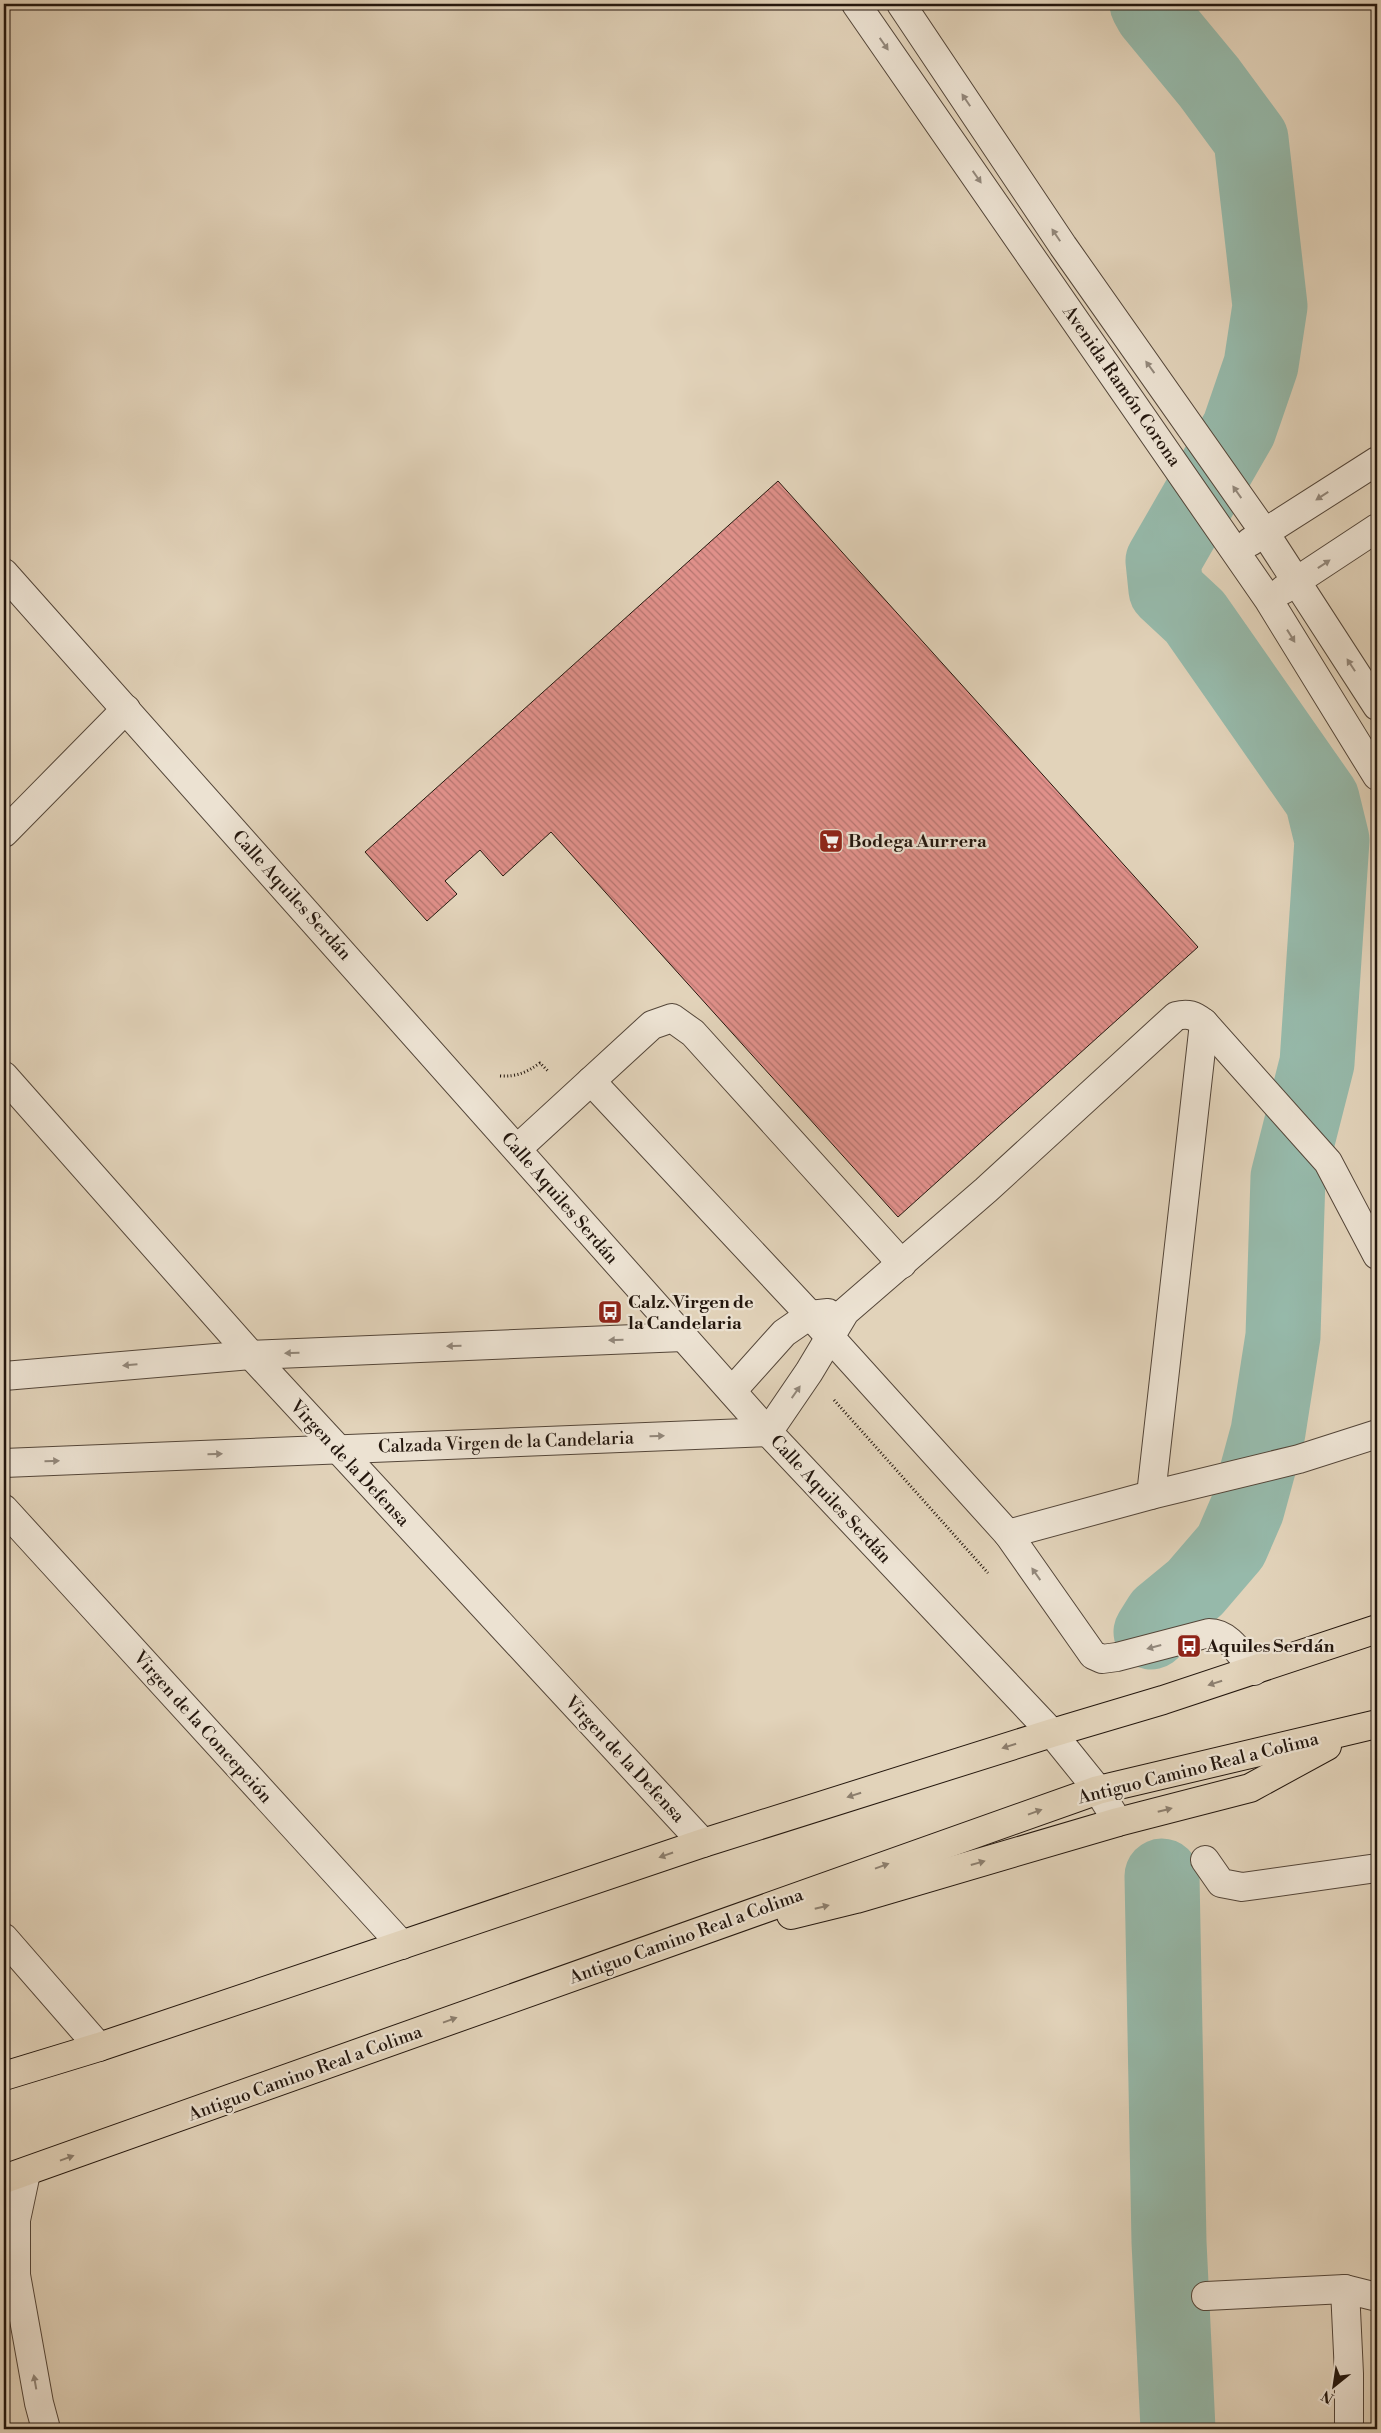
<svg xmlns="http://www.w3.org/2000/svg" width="1381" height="2433" font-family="'Libre Bodoni',serif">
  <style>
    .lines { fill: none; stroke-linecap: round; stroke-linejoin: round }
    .river { stroke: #96b9aa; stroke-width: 75 }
    .building { fill: url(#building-back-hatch); stroke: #24170e }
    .minor-casing { stroke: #544639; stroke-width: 30 }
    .major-casing { stroke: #24170e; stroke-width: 30 }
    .path { stroke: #24170e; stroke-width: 3; stroke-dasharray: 1 2.5; stroke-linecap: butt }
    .minor { stroke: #ece2d2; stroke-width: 28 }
    .major { stroke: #e2d3ba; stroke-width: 28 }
    .oneway { fill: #92877a }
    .oneway2 { fill: #8c7e6d }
    .labels { text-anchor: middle; stroke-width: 4.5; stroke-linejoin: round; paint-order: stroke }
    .street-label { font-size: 18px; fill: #24170e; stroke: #ece2d2 }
    .poi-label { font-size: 18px; font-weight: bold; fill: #24170e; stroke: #ece2d2; text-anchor: start }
  </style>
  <defs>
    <pattern id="building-back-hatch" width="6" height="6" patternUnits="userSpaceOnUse" patternTransform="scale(1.25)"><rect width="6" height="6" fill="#e0908a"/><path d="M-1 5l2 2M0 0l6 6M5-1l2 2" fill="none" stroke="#b5756f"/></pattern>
  </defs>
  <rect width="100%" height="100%" fill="#e2d3ba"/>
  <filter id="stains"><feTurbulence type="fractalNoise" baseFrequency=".004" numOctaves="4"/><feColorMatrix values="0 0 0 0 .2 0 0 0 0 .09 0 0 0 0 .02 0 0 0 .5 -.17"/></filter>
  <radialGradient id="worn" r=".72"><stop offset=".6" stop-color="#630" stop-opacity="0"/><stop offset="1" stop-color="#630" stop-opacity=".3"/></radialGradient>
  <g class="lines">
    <g class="river">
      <polyline points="1147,4 1152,13 1209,82 1251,139 1270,306 1261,365 1239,429 1163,561 1166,590 1195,617 1322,799 1332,840 1317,1063 1288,1177 1283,1336 1268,1432 1247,1509 1231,1546 1195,1588 1161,1616 1151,1632"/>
      <polyline points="1162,1876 1169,2242 1178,2429"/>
    </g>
  </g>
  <polygon class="building" points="778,481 1198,947 898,1217 551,832 503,876 480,850 445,881 457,894 427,921 365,852"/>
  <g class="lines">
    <defs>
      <g id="minor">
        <polyline points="856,4 1268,599 1377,776"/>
        <polyline points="901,4 1063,246 1265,533 1377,706"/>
        <polyline points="1250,542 1377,461"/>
        <polyline points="4,573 768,1432 1052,1733 1098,1790 1118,1822"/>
        <polyline points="1283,590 1377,528"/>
        <polyline points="4,833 126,709"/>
        <polyline points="4,1076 251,1355 703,1843"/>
        <path d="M591,1081L810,1315L1008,1534L1093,1655L1102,1659L1117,1657L1209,1633C1230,1633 1241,1656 1254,1671"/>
        <polyline points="517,1149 652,1025 672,1018 693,1033 902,1264"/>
        <polyline points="4,1376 251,1355 683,1337"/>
        <polyline points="732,1391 784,1333 810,1315 828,1313"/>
        <path d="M4,1463L768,1432L809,1372L845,1312L986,1190L1176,1016C1188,1013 1194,1015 1204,1023L1328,1162L1377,1255"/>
        <polyline points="1151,1495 1204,1023"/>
        <polyline points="4,1509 402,1945"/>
        <polyline points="1008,1534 1151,1495 1299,1459 1377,1434"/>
        <polyline points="1205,1860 1221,1883 1242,1887 1377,1868"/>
        <polyline points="4,1938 99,2047"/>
        <polyline points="26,2173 16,2220 16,2275 39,2403 46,2429"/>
        <polyline points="1206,2296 1345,2289"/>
        <polyline points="1349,2429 1349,2374 1345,2289 1377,2297"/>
      </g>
      <g id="major">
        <polyline points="791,1915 856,1899 1118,1822 1250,1788 1327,1746"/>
        <polyline points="4,2076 99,2047 703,1843 1052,1733 1163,1700 1377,1629"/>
        <polyline points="4,2179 1098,1790 1377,1724"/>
      </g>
    </defs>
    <use href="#minor" class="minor-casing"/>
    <use href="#major" class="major-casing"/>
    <g class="path">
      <path d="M500,1076C517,1077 527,1072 540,1063L548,1071"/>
      <polyline points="834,1400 988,1573"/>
    </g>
    <use href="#minor" class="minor"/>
    <use href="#major" class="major"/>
  </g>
  <defs><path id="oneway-solid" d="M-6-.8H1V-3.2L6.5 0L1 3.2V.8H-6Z" transform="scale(1.25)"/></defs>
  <g class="oneway">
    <use href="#oneway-solid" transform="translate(884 44) rotate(55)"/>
    <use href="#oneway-solid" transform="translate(966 100) rotate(-124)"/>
    <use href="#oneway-solid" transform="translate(977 177) rotate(55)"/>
    <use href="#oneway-solid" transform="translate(1056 235) rotate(-124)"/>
    <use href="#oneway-solid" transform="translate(1150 367) rotate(-126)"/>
    <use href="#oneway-solid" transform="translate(1237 492) rotate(-125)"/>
    <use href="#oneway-solid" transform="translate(1322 496) rotate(147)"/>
    <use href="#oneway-solid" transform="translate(1324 564) rotate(-34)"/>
    <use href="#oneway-solid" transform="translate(1291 636) rotate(58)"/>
    <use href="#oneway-solid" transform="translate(1351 665) rotate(-123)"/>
    <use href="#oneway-solid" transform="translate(616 1340) rotate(178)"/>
    <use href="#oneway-solid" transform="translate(454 1346) rotate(178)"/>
    <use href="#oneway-solid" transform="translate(292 1353) rotate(178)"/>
    <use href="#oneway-solid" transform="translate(130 1365) rotate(175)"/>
    <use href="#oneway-solid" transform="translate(796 1392) rotate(-55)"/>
    <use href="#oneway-solid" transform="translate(657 1436) rotate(-2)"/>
    <use href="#oneway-solid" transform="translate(215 1454) rotate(-2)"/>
    <use href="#oneway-solid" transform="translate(52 1461) rotate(-2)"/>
    <use href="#oneway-solid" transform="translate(1036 1574) rotate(-125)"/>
    <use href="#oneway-solid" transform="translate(1154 1647) rotate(165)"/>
    <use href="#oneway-solid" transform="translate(35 2382) rotate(-100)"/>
  </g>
  <g class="oneway2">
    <use href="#oneway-solid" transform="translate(1215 1683) rotate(162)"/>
    <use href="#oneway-solid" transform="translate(1009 1746) rotate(162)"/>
    <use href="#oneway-solid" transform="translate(854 1795) rotate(162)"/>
    <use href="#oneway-solid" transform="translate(1165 1810) rotate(-14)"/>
    <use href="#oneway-solid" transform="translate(1035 1812) rotate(-20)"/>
    <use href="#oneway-solid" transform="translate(666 1855) rotate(161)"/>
    <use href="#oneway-solid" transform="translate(978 1863) rotate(-16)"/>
    <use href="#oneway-solid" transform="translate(882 1866) rotate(-20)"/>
    <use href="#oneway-solid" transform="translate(822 1907) rotate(-14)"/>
    <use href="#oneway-solid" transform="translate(450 2020) rotate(-20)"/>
    <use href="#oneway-solid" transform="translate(67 2158) rotate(-20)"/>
  </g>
  <defs>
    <symbol id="supermarket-square" viewBox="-11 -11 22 22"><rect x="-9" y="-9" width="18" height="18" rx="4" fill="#8f2418" stroke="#ece2d2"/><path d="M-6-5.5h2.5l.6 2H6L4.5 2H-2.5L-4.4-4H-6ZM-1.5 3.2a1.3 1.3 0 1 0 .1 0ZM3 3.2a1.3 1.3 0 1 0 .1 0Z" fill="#fff"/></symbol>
    <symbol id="bus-square" viewBox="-11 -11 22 22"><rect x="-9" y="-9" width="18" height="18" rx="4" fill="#8f2418" stroke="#ece2d2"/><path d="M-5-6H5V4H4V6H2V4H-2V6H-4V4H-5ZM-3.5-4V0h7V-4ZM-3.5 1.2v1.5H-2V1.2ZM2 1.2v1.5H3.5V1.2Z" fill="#fff"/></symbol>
  </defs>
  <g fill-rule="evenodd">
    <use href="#supermarket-square" x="817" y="827" width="28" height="28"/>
    <use href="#bus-square" x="596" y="1298" width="28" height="28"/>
    <use href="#bus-square" x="1175" y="1632" width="28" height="28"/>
  </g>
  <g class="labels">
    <g class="street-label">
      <text transform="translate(1122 386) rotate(55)" y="6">Avenida Ramón Corona</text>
      <text transform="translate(292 895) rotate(48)" y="6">Calle Aquiles Serdán</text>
      <text transform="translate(560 1198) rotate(49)" y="6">Calle Aquiles Serdán</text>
      <text transform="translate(506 1442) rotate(-2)" y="6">Calzada Virgen de la Candelaria</text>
      <text transform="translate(350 1463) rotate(47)" y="6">Virgen de la Defensa</text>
      <text transform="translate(831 1499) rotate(47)" y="6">Calle Aquiles Serdán</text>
      <text transform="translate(203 1727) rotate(48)" y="6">Virgen de la Concepción</text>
      <text transform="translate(625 1759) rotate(47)" y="6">Virgen de la Defensa</text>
      <text transform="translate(1198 1768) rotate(-14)" y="6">Antiguo Camino Real a Colima</text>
      <text transform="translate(686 1936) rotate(-20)" y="6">Antiguo Camino Real a Colima</text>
      <text transform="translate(305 2073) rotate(-20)" y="6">Antiguo Camino Real a Colima</text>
    </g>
    <g class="poi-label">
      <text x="848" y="847">Bodega Aurrera</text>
      <text x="628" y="1308">Calz. Virgen de<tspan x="628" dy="21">la Candelaria</tspan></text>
      <text x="1206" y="1652">Aquiles Serdán</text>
    </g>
  </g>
  <rect width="1381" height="2433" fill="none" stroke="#e2d3ba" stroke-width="20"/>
  <rect x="5" y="5" width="1371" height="2423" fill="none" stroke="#24170e" stroke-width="2.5"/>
  <rect x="10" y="10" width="1361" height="2413" fill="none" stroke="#24170e"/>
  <g transform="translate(1334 2386) rotate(210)" stroke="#ece2d2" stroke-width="4" paint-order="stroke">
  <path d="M0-4L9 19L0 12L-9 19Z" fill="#24170e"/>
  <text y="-8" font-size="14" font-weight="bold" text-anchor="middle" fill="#24170e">N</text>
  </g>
  <rect width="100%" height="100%" filter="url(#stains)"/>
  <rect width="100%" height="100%" fill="url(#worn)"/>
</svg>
